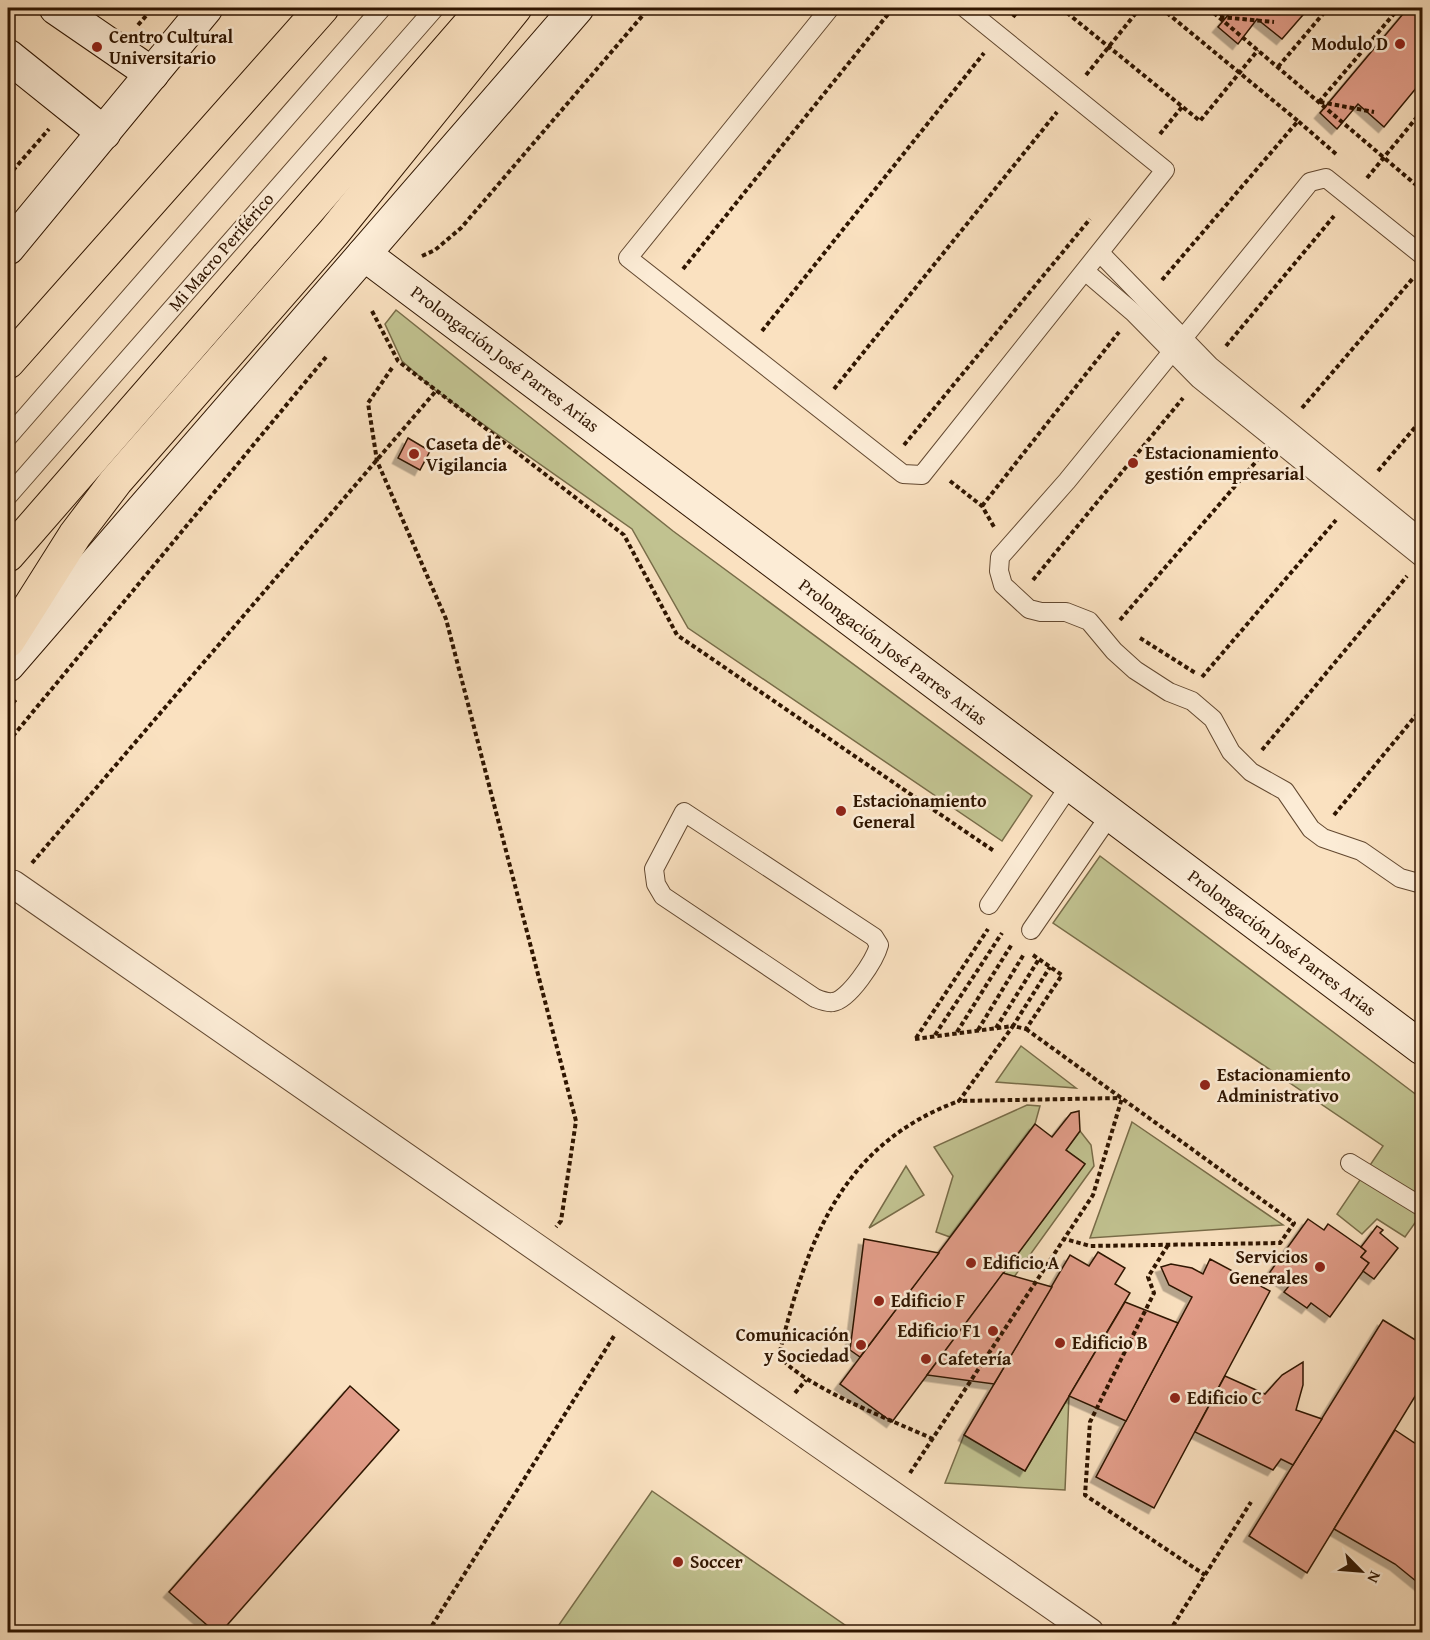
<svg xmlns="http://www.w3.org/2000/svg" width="1430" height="1640" font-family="'Gentium Book Plus',serif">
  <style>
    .green { fill: #c1c290; stroke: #786c48; stroke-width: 1.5 }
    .building { fill: #e29d89; stroke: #2f1500; stroke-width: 1.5; filter: url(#shadow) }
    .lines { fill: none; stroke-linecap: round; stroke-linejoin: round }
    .service-casing { stroke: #624830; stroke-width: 20 }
    .pedestrian-casing { stroke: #624830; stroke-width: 29 }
    .secondary-casing { stroke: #2f1500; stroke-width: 35 }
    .motorway-casing { stroke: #2f1500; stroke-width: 35 }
    .path { stroke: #2f1500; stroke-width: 4; stroke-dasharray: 4.5 3; stroke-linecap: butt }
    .service { stroke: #fcecd6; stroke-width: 18 }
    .pedestrian { stroke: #fcecd6; stroke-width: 27 }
    .secondary { stroke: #fcecd6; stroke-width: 33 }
    .motorway { stroke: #fae1c0; stroke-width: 33 }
    .poi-dot { fill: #8f2418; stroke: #fcecd6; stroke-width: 2 }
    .labels { text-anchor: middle; stroke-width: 5; stroke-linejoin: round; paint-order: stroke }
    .poi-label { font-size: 18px; font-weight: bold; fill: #2f1500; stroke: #fcecd6; text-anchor: start }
    .street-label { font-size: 18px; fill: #2f1500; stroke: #fcecd6 }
  </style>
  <defs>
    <filter id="shadow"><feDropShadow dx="-5.5" dy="5.5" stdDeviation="0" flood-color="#0004"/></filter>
  </defs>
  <rect width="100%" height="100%" fill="#fae1c0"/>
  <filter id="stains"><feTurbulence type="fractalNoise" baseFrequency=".00333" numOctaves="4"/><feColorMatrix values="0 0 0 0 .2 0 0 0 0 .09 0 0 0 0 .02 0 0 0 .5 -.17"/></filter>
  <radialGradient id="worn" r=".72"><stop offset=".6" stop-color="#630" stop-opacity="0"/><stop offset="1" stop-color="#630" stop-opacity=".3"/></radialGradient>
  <g class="green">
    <polygon points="396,310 673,531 1032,796 1002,841 688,628 632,529 436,391 402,361 385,324"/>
    <polygon points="1100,856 1422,1099 1422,1213 1405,1237 1377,1219 1362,1234 1337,1214 1383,1146 1053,923"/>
    <polygon points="1021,1046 1076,1088 996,1082"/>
    <polygon points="1027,1105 1040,1106 1035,1124 950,1237 936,1232 953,1176 934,1147"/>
    <polygon points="1132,1122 1283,1225 1090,1238"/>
    <polygon points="1080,1131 1091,1145 1094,1166 1014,1277 1003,1273 1085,1164 1066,1150"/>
    <polygon points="906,1166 924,1195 869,1228"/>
    <polygon points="1069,1396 1065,1490 945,1483 964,1435 1025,1471"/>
    <polygon points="652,1491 855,1632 554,1632"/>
  </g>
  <g class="building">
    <polygon points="1234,8 1309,8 1282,39 1257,19 1238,44 1218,27"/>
    <polygon points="1408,8 1422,8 1422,81 1384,127 1358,104 1337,129 1320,113"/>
    <polygon points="408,438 430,451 420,470 398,458"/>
    <polygon points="1079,1111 1080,1131 1066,1150 1085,1164 892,1422 840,1384 1035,1124 1052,1137 1071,1113"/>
    <polygon points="1308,1219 1324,1230 1328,1224 1361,1247 1366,1251 1361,1257 1369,1263 1330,1317 1311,1303 1307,1308 1284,1292 1289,1286 1270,1272"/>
    <polygon points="1377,1226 1383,1230 1380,1233 1398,1248 1374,1279 1363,1271 1369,1263 1361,1257 1366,1251 1361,1247"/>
    <polygon points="864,1239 939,1253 860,1357 850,1350"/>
    <polygon points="1098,1252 1125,1268 1115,1284 1130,1293 1025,1471 964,1435 1070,1255 1089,1266"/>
    <polygon points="1210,1259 1270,1291 1154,1508 1096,1477 1192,1297 1169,1285 1161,1267 1171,1264 1192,1268 1203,1274"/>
    <polygon points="1003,1273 1052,1287 994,1384 927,1375"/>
    <polygon points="1125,1302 1178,1323 1126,1421 1069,1396"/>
    <polygon points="1383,1320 1422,1344 1422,1385 1307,1573 1249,1536"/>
    <polygon points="1303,1362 1303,1385 1296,1410 1322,1419 1293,1465 1281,1459 1273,1470 1195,1432 1225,1376 1265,1394 1282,1375"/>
    <polygon points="350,1386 399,1430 221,1632 215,1632 169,1592"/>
    <polygon points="1395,1430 1422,1448 1422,1586 1395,1564 1334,1529"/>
  </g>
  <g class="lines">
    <defs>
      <g id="service">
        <polyline points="830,8 628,258 903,474 922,475 1165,170 965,8"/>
        <polyline points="1101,254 1210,366 1422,539"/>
        <polyline points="1422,255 1326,178 1310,182 1067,481 1000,557 999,571 1003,585 1029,609 1041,612 1066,612 1089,621 1114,651 1135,670 1169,692 1192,701 1213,719 1231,752 1251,772 1285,791 1311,829 1323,838 1361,851 1400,878 1422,884"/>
        <polyline points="1086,272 1134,313 1199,379 1422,558"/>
        <polyline points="8,437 382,8"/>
        <polyline points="8,496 435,8"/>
        <path d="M684,812L874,937L879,945C875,960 849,1000 833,1002C827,1003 820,1000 815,998L663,896L656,884L654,869Z"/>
        <polyline points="989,905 1070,785"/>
        <polyline points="1031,930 1110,815"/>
        <polyline points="1350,1163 1422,1207"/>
      </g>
      <polyline id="pedestrian" points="13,884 1090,1632"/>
      <g id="secondary">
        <polyline points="56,8 152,74"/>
        <polyline points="8,56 104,133"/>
        <polyline points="8,248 206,8"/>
        <polyline points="364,254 1422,1048"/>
        <polyline points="8,665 577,8"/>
      </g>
      <g id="motorway">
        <polyline points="8,362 322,8"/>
        <polyline points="8,555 484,8"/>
        <polyline points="8,641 75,535 116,481 334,232 515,8"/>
      </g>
    </defs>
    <use href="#service" class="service-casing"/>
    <use href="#pedestrian" class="pedestrian-casing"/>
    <use href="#secondary" class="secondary-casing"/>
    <use href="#motorway" class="motorway-casing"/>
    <g class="path">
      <polyline points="1061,8 1200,121 1258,50"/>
      <polyline points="1161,8 1298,121"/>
      <polyline points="1208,8 1422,190"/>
      <polyline points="1220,16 1227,8"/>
      <polyline points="1013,17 1020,8"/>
      <polyline points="1220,17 1274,22"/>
      <polyline points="138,25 153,8"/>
      <polyline points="1278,67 1328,8"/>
      <polyline points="1086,75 1140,8"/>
      <polyline points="1319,102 1399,8"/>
      <polyline points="1320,102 1374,112"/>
      <polyline points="1160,134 1182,107"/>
      <polyline points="8,176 49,129"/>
      <polyline points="1367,178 1422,111"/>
      <polyline points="422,256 435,250 461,228 649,8"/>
      <polyline points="683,269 893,8"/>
      <polyline points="1162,280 1298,121 1336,154"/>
      <polyline points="372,311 398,361 624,535 677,635 994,851"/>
      <polyline points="762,331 984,53"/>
      <polyline points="1226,346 1334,216"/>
      <polyline points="392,368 368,403 377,461 446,619 576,1121 561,1221 556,1227"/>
      <polyline points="834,389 1057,112"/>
      <polyline points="1302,408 1414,277"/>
      <polyline points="904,445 1090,219"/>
      <polyline points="1378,471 1422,419"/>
      <polyline points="950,481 982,506 994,527"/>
      <polyline points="982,506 1119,332"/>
      <polyline points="1033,580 1183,398"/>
      <polyline points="1120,620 1260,457"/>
      <polyline points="1140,638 1197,674"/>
      <polyline points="1202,677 1336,520"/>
      <polyline points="8,709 17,698"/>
      <polyline points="8,742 326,357"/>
      <polyline points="1262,750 1407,576"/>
      <polyline points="1334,815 1422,708"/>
      <polyline points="32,863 435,392"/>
      <polyline points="1033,955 1062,975 1026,1029 1013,1026 1050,967"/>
      <polyline points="996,1028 1039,959"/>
      <polyline points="1026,1029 1294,1223 1280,1243 1090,1246 1065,1239"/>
      <polyline points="978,1030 1024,954"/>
      <polyline points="957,1032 1012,944"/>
      <polyline points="935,1035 1002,933"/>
      <polyline points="916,1038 988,929"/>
      <polyline points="915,1039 1013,1026 959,1101 1121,1098"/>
      <polyline points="1168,1245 1148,1277 1154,1293 1090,1422 1085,1495 1205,1575"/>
      <polyline points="795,1393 806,1380"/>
      <path d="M933,1439C896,1422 799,1385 779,1355C807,1241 841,1144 959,1101"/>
      <polyline points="910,1473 1093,1195 1122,1098"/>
      <polyline points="428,1632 614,1336"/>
      <polyline points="1169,1632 1251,1502"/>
    </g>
    <use href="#service" class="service"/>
    <use href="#pedestrian" class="pedestrian"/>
    <use href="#secondary" class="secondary"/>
    <use href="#motorway" class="motorway"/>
  </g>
  <g class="poi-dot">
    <circle cx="1400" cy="44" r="6"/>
    <circle cx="97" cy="47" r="6"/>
    <circle cx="414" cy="454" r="6"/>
    <circle cx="1133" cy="463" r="6"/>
    <circle cx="841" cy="811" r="6"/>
    <circle cx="1205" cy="1085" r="6"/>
    <circle cx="971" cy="1263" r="6"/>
    <circle cx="1320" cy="1267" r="6"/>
    <circle cx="879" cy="1301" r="6"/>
    <circle cx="993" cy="1331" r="6"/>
    <circle cx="1060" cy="1343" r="6"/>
    <circle cx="861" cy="1345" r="6"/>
    <circle cx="926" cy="1359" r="6"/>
    <circle cx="1175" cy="1398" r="6"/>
    <circle cx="678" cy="1562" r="6"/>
  </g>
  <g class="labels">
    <g class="poi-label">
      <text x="109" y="43">Centro Cultural<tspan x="109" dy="21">Universitario</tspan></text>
      <text x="1388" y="50" text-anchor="end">Modulo D</text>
      <text x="426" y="450">Caseta de<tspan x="426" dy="21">Vigilancia</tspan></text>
      <text x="1145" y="459">Estacionamiento<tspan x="1145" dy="21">gestión empresarial</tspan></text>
      <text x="853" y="807">Estacionamiento<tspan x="853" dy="21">General</tspan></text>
      <text x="1217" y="1081">Estacionamiento<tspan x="1217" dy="21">Administrativo</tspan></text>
      <text x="1308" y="1263" text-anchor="end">Servicios<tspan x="1308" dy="21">Generales</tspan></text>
      <text x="983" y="1269">Edificio A</text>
      <text x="891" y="1307">Edificio F</text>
      <text x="981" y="1337" text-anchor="end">Edificio F1</text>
      <text x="849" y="1341" text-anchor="end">Comunicación<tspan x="849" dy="21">y Sociedad</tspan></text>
      <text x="1072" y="1349">Edificio B</text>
      <text x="938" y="1365">Cafetería</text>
      <text x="1187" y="1404">Edificio C</text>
      <text x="690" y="1568">Soccer</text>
    </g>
    <g class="street-label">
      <text transform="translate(221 252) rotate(-49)" y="6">Mi Macro Periférico</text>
      <text transform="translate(505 359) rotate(37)" y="6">Prolongación José Parres Arias</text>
      <text transform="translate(893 652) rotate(37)" y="6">Prolongación José Parres Arias</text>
      <text transform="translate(1282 943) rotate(37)" y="6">Prolongación José Parres Arias</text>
    </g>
  </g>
  <rect width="1430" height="1640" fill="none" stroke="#fae1c0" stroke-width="30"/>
  <rect x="9" y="9" width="1412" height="1622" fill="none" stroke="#2f1500" stroke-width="3"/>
  <rect x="15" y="15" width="1400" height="1610" fill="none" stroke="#2f1500" stroke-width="1.5"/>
  <g transform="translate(1361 1571) rotate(115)" stroke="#fcecd6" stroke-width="4.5" paint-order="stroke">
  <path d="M0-4.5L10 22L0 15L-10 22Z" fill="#2f1500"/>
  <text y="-9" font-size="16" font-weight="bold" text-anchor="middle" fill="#2f1500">N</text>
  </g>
  <rect width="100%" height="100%" filter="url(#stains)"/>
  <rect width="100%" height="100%" fill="url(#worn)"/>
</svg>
